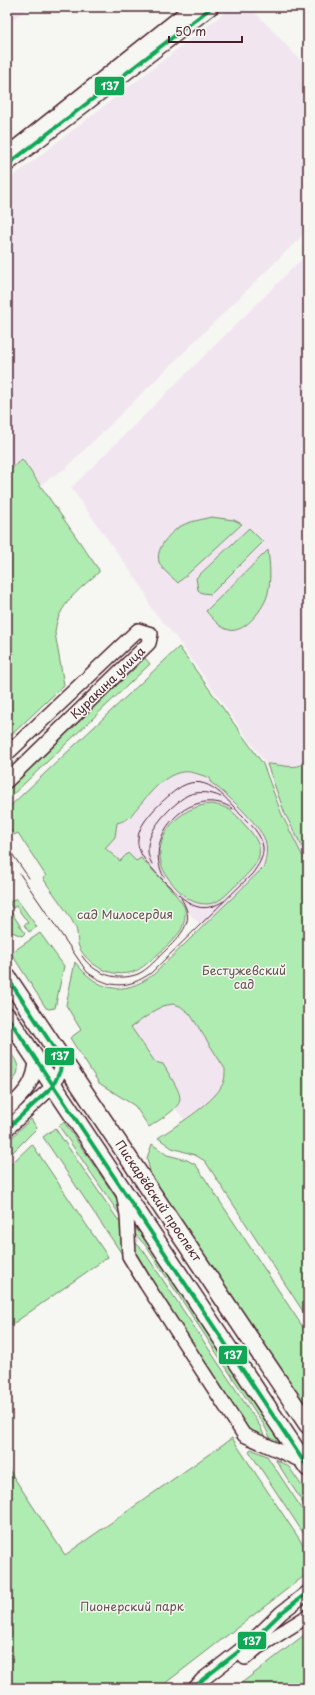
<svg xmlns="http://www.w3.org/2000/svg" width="315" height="1695" font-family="'Playpen Sans',sans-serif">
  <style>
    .built { fill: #f1e6f0 }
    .green { fill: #afecb2; stroke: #7c866e }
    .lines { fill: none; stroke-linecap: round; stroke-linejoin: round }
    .minor-casing { stroke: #4a1f2b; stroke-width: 16 }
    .major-casing { stroke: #4a1f2b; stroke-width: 20 }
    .minor { stroke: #f6f6f2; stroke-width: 13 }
    .major { stroke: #f6f6f2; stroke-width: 17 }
    .tram { stroke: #4a1f2b; stroke-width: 1 }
    .bus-1-casing { stroke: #f6f6f2; stroke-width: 7 }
    .bus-1 { stroke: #10a855; stroke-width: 4 }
    .labels { text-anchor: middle; stroke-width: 3; stroke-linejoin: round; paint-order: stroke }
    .street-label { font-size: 12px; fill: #4a1f2b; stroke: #f6f6f2 }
    .park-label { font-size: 12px; fill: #63524d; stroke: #f6f6f2 }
    .line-badge { stroke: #f6f6f2; stroke-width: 1.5 }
    .badge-label { font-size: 11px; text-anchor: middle; font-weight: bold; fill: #fff }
  </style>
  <rect width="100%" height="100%" fill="#f6f6f2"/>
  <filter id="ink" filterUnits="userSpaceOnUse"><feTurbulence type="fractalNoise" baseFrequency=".025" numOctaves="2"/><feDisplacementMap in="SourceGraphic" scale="8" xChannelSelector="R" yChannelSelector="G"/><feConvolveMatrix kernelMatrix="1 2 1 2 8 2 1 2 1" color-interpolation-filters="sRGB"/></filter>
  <g filter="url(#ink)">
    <g class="built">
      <polygon points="7,7 29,7 7,24"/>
      <polygon points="232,7 250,7 308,68 308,230 64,470 61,471 40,485 22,460 7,473 7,181"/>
      <polygon points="308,253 308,867 296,845 292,829 284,814 266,764 177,639 151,608 144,590 71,488"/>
      <polygon points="181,772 189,772 211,778 210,782 221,789 261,831 267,848 264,867 203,927 185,909 177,897 141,858 136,861 120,861 105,847 115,837 117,823 128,820 148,795 165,780 173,774"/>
      <polygon points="173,1004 180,1006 190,1014 225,1070 225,1079 216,1094 210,1101 184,1119 176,1109 180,1102 179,1090 163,1064 155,1062 131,1027 162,1006"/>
    </g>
    <g class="green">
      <path d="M22,459L99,570V572C80,589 57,605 55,633L64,685L7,739V473Z"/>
      <path d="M211,517L234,520L242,524L178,583C172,577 161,569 159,562C155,549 170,532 181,526C190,521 201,520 211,517Z"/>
      <polygon points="249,528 263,542 211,594 202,593 198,590 196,578"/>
      <path d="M268,550C270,565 271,579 268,593C265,607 245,634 229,630C220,628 212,618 206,611Z"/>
      <path d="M179,647L263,764L282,815L308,867V1319L205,1161L195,1155L172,1148L158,1138C175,1126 211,1105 221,1087C225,1081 225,1076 225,1069L190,1014L180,1006L173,1004L162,1006L131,1027L155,1062L163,1064C187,1104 188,1101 149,1127L135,1106L99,1083L70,1038L81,1030L66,1005L75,962C98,991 122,997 153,975L264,867C266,858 268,849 265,840C260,825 224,791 210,782V778C204,776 196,773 190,772C168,769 150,793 138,807C129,817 131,819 117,823L115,837L105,848L120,861L128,853L136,861L141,858C151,869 181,897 185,909C186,915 184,924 181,930C175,940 146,966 136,971C123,976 107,974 95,965C89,961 80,952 78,944C77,939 78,931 75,926C67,910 53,894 43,878L46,876L18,833L14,835L7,825V809Z"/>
      <polygon points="145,658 150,664 7,800 7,791"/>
      <path d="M308,752V858L285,814L267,764C279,764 291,769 301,765Z"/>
      <path d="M212,804C229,807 233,811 244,824C272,853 258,864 233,888C225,896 218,904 206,904C193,904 185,897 177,889C169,880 161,870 160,857C158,829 185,805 212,804Z"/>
      <polygon points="16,898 37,927 29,932 24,925 28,923 16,906 13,908 9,903"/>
      <polygon points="7,906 25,933 22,936 7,930"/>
      <polygon points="40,933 64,966 55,1008 49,1009 46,1008 11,953"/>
      <path d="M7,1048C13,1057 23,1066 15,1078C13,1081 11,1083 8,1084Z"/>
      <polygon points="31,1119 37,1128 7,1158 7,1142"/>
      <polygon points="64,1122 117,1199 120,1205 122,1218 59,1126"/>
      <polygon points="55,1128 123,1227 126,1260 43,1137"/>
      <polygon points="32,1144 108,1257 7,1328 7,1168"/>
      <polygon points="152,1144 167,1155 187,1160 196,1165 308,1335 308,1410 151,1176 147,1158"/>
      <polygon points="134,1227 152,1245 269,1421 279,1443 272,1441 264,1425 146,1246 134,1233"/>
      <polygon points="133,1240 143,1250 260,1426 265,1438 247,1430 135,1253"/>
      <polygon points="232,1438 308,1552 308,1573 159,1688 7,1688 7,1467 65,1555"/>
      <polygon points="251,1449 267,1456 308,1518 308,1540 249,1451"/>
      <polygon points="275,1459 289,1467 308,1495 308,1511"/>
      <polygon points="308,1632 308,1688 235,1688"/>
    </g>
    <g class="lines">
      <defs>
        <g id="minor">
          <polyline points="7,154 192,7"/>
          <polyline points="7,165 212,7"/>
          <polyline points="7,754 138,630 151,634 149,643 7,781"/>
          <path d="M7,1110C24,1093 35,1084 36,1059"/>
          <polyline points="7,1129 53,1086 60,1071 62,1060"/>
          <polyline points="123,1193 127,1215 129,1256 146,1284 244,1435 304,1462"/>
          <polyline points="245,1658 257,1648 308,1616"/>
          <polyline points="195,1688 202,1680 252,1641 281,1613 308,1592"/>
        </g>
        <g id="major">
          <polyline points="7,977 308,1425"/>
          <polyline points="7,1016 308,1468"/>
        </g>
      </defs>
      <use href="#minor" class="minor-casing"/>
      <use href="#major" class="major-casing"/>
      <use href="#minor" class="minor"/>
      <use href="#major" class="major"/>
      <g class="tram">
        <polyline points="8,848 29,878"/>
        <path d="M152,864C140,843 156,823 171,808C176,804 182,798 188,795C198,791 211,792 221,797"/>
        <path d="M20,874L87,972C110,989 128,989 151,973L252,874C258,866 264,857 263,847C261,833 250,824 241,815C224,796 204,769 176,790C163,800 138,822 138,839C137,845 140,852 143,857C150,868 183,902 195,906C206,910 215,906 224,901"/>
        <path d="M164,877C140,835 194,782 233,809"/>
        <path d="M82,956C94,974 117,982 138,974C149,969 157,958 166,950C174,942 184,933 187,921C189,913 185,905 181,898"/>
      </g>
      <defs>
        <g id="bus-1">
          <polyline points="7,165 212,7"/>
          <polyline points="7,977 62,1060 60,1071 53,1086 7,1129"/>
          <polyline points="7,1016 308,1468"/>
          <polyline points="195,1688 202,1680 252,1641 281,1613 308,1592"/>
        </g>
      </defs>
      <use href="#bus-1" class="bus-1-casing"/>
      <use href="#bus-1" class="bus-1"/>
    </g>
  </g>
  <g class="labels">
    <g class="street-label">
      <text transform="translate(108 683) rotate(-44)" y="4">Куракина улица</text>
      <text transform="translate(158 1201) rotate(56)" y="4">Пискарёвский проспект</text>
    </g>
    <g class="park-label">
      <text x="125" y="919">сад Милосердия</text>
      <text x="244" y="975">Бестужевский<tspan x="244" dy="14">сад</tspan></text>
      <text x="132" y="1611">Пионерский парк</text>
    </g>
  </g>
  <g class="line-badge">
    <rect x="94" y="76" width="31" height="20" rx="4" fill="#10a855"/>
    <rect x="44" y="1047" width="31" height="19" rx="4" fill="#10a855"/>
    <rect x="218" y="1345" width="30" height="20" rx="4" fill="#10a855"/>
    <rect x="237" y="1631" width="30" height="19" rx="4" fill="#10a855"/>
  </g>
  <g class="badge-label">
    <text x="110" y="90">137</text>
    <text x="60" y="1060">137</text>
    <text x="233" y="1359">137</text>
    <text x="252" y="1645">137</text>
  </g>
  <rect width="315" height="1695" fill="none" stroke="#f6f6f2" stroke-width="24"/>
  <rect x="12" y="12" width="291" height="1671" fill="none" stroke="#4a1f2b" stroke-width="1.5" filter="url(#ink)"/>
  <path d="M169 36v6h73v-6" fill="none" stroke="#4a1f2b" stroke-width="2"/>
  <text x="175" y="36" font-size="12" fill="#4a1f2b" stroke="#f6f6f2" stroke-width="3" paint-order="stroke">50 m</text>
</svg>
